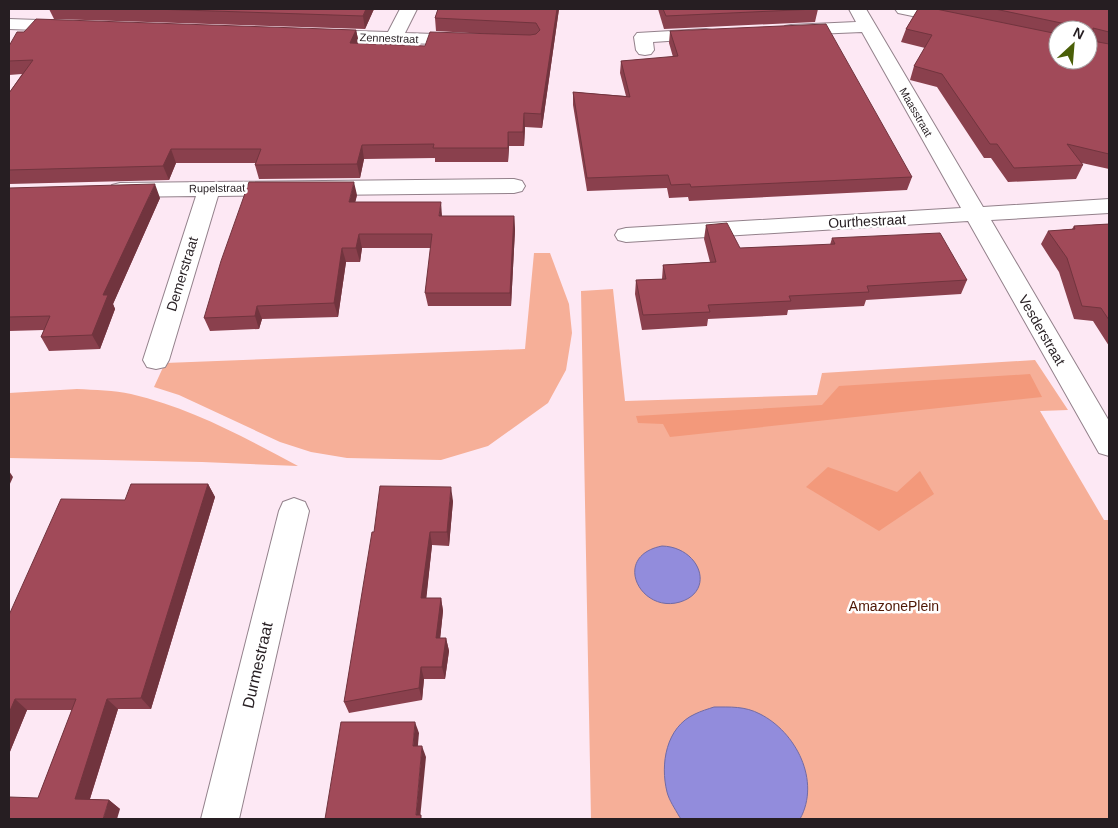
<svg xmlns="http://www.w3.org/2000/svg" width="1118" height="828" font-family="Helvetica,sans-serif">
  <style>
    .green { fill: #f6af98 }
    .forest { fill: #f3997b }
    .water { fill: #928cdc; stroke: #726ba4 }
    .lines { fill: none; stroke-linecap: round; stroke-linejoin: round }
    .minor-casing { stroke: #93818b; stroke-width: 2 }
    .minor { fill: #fff; fill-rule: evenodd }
    .wall { fill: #8a404d; fill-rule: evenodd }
    .shaded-wall { fill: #71343e }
    .building { fill: #a14a59; stroke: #71343e }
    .labels { text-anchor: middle; stroke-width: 5; stroke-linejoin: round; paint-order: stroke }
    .far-street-label { font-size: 11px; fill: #261e22; stroke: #fff }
    .street-label { font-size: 14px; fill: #261e22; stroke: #fff }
    .park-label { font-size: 14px; fill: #4e1704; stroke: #fff }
    .near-street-label { font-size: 16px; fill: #261e22; stroke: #fff }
  </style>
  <rect width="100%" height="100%" fill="#fde8f4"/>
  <g class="green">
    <polygon points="534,253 550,253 569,304 572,333 566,370 548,403 488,446 441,460 347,458 311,452 280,442 179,395 154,387 165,363 525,349"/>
    <polygon points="613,289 625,401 817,395 822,373 1035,360 1068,410 1040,411 1104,520 1109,520 1109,819 591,819 581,291"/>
    <path d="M77,389C95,390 114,390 131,394C191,408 244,437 298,466L202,462L9,458V393Z"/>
  </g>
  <g class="forest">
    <polygon points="1030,374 1042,397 670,437 663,424 638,423 636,416 822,405 839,386"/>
    <polygon points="828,467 897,492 920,471 934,494 879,531 806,487"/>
  </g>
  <g class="water">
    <path d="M662,546C700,547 716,591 680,602C640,614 611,556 662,546Z"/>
    <path d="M714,707C730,707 745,706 760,714C796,732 821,781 800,819H681L679,816C675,809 669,800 667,792C660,764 666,727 695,714C701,711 708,709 714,707Z"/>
  </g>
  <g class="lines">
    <defs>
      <g id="minor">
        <polygon points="400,9 417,9 405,33 464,35 470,36 473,40 470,44 464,45 320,40 314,39 311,35 314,31 320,30 388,32"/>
        <polygon points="849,9 866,9 983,207 1109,199 1109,213 991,220 1109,421 1109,456 1099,453 968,221 626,242 618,240 615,235 618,230 626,228 961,208 862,32 791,35 785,34 782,30 785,26 791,25 856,22"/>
        <polygon points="895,9 927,9 957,15 960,19 957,23 951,24 898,13"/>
        <polygon points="9,19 67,21 73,22 76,26 73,30 67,31 9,29"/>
        <polygon points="706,29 712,30 715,34 712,38 653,42 654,50 651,54 645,55 639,54 636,50 634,37 637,33"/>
        <polygon points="514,179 522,181 525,186 522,191 514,193 218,196 169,360 165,367 156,369 147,367 143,360 196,196 120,197 112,195 109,190 112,185 120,183"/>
        <polygon points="294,498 305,502 309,511 239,819 201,819 279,511 283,502"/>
      </g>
    </defs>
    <use href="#minor" class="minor-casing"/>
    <use href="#minor" class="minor"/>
  </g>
  <g class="wall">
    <polygon points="49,9 374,9 365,29 54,19"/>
    <polygon points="438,9 559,9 542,128 525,127 524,146 509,146 508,162 435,162 435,158 364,159 360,178 259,179 255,165 256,163 176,163 169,180 9,184 9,93 22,74 9,75 9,46 356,30 359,44 425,46 503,35 436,31 435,18"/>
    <polygon points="658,9 818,9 815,22 664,29"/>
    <path d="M918,9H1109V169L1082,163L1083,165L1076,179L1008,182L991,158H984L937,87L910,80L914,66L925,48L901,42L906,29ZM1058,30H1088L1058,60Z"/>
    <polygon points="670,31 912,177 907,190 689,201 688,197 669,198 667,188 587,191 573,105 573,92 626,96 620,73 621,61 673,57 669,43"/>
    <polygon points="9,188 160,198 113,304 115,309 100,349 49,351 41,337 44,330 9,331"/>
    <polygon points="357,195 355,202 442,216 514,216 515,230 511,306 428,306 425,293 431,248 362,248 360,262 346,262 338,317 262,319 259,329 210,331 204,318"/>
    <polygon points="1109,224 1109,346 1093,321 1074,319 1059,272 1041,244 1048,231 1072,229 1074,226"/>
    <polygon points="706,225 740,248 830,245 832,238 967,280 961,294 866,300 864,306 788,310 787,315 708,319 707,326 642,330 635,294 636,280 662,279 663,265 710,262 704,239"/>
    <polygon points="208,484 215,497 151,709 118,709 90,799 109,800 120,809 38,798 72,710 27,710 9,754 9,615 125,500"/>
    <polygon points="453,501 449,546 432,545 426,598 441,598 443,611 440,638 446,638 449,651 445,679 424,679 422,700 349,713 344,702 374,532"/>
  </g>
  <g class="shaded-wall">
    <polygon points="366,9 374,9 365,29 363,16"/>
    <polygon points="557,9 559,9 542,128 541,114"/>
    <polygon points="356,30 359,43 353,57 350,43"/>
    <polygon points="524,113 525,127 524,146 523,132"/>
    <polygon points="508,132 509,146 508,162"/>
    <polygon points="362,145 364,159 360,178 357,164"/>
    <polygon points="171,149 176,163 169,180 163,166"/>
    <polygon points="354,182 357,195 352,216 349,202"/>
    <polygon points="155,184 160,198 113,304 115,309 100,349 92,335 103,295"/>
    <polygon points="441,202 442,216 441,230 439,216"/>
    <polygon points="514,216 515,230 511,306 510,293"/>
    <polygon points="359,234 362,248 360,262 356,248"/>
    <polygon points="342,248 346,262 338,317 334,303"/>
    <polygon points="257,306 262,319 259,329 255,316"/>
    <polygon points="9,471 13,477 9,486"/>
    <polygon points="208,484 215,497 151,709 141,698"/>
    <polygon points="451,487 453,501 449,546 447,532"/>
    <polygon points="430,532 432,545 425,611 421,598"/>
    <polygon points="441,598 443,611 439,650 436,638"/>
    <polygon points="446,638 449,651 445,679 442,667"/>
    <polygon points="421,667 424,679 422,700 419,688"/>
    <polygon points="15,699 27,710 9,754 9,713"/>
    <polygon points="107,699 118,709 87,808 75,799"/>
    <polygon points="415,722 419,733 417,756 413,746"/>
    <polygon points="422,746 426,757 420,819 416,815"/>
    <polygon points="109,800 120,809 117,819 103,819"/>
  </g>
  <g class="building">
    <polygon points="153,9 366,9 363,16"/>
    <polygon points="438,9 557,9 541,114 524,113 523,132 508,132 508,148 433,148 434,144 362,145 357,164 255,165 261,149 171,149 163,166 9,170 9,93 33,60 9,61 9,46 17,32 24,32 36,19 356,30 350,43 425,46 430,32 530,35 536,34 540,30 536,23 435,18"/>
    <polygon points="663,9 816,9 666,16"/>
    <polygon points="918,9 936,9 1058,34 1058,60 1088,60 1088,30 1066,30 1066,24 995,9 1109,9 1109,32 1093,28 1093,41 1109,44 1109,154 1067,144 1083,165 1014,168 997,144 990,144 942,74 914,66 932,35 906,29"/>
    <polygon points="826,24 912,177 691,187 690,184 671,185 668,175 587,178 573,92 630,97 621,61 678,56 670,31"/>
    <polygon points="249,182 354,182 349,202 441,202 439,216 514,216 510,293 425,293 432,234 359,234 356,248 342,248 334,303 257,306 255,316 204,318 221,261"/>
    <polygon points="155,184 103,295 108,295 92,335 41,337 50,316 9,317 9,188"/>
    <polygon points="727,223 740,248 835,244 832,238 940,233 967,280 867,286 869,292 789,296 791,301 708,305 710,312 643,315 636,280 666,279 663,265 716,262 706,225"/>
    <polygon points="1109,224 1109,320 1101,308 1082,306 1067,258 1048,231 1075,229 1074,226"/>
    <polygon points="131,484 208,484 141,698 107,699 75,799 109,800 103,819 9,819 9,797 38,798 76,699 15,699 9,713 9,615 61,499 125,500"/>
    <polygon points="380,486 451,487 447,532 430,532 421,598 441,598 436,638 446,638 442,667 421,667 419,688 344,702 372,532 374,532"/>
    <polygon points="341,722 415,722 413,746 422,746 416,815 421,815 421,819 325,819"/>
  </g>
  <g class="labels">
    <g class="far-street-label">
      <text transform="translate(389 38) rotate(2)" y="4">Zennestraat</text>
      <text transform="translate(916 112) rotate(60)" y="4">Maasstraat</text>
      <text transform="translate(217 188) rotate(-1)" y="4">Rupelstraat</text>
    </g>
    <g class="street-label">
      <text transform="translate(867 221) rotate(-3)" y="5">Ourthestraat</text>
      <text transform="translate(182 274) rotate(-73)" y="5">Demerstraat</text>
      <text transform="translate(1042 330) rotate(60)" y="5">Vesderstraat</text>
    </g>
    <g class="park-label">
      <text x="894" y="611">AmazonePlein</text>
    </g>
    <g class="near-street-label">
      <text transform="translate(257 665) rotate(-77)" y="6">Durmestraat</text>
    </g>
  </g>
  <rect width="1118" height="828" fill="none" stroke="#261e22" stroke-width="20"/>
  <g transform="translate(1073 45) rotate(26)"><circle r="24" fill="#ffffff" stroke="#a8a5a7"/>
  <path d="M0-4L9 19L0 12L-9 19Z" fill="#4a5f08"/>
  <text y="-8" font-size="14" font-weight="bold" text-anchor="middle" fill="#261e22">N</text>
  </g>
</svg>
